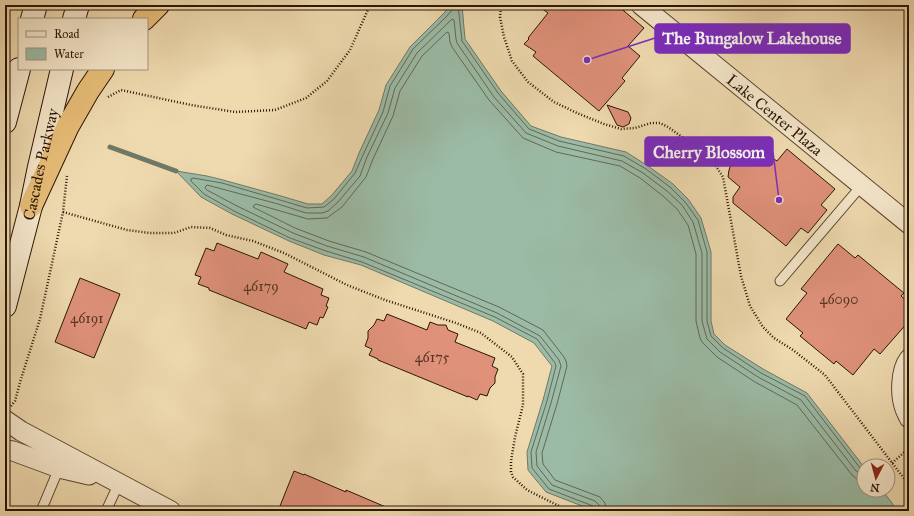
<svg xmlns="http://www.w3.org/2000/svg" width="914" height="516" font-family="'IM FELL Great Primer',serif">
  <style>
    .water { fill: #9bbba6; stroke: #6e7966 }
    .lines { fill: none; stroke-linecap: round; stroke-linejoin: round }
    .shore { stroke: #626856; stroke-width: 1 }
    .stream { stroke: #6e7966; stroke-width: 5 }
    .building { fill: #df917a; stroke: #2a1605 }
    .service-casing { stroke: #5b4730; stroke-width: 11 }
    .minor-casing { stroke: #5b4730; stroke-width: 21 }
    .secondary-casing { stroke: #2a1605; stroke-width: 24 }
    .trunk-casing { stroke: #2a1605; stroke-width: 24 }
    .path { stroke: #2a1605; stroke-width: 2.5; stroke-dasharray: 1 2; stroke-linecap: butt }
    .service { stroke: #f5e7cb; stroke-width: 9 }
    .minor { stroke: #f5e7cb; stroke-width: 19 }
    .secondary { stroke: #f5e7cb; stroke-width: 22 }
    .trunk { stroke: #e8bd78; stroke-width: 22 }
    .labels { text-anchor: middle; stroke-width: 4; stroke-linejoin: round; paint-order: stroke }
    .number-label { font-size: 14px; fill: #573522 }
    .street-label { font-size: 16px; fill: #2a1605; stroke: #f5e7cb }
    .leader { fill: none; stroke: #7b2cbf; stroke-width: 1.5 }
    .callout-dot { fill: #7b2cbf; stroke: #f5e7cb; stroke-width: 1.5 }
    .callout { fill: #7b2cbf; stroke: #7b2cbf; stroke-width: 1.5 }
    .callout-label { font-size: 17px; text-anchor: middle; font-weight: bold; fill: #fff }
  </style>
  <rect width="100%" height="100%" fill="#efdaaf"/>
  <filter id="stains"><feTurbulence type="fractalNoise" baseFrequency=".005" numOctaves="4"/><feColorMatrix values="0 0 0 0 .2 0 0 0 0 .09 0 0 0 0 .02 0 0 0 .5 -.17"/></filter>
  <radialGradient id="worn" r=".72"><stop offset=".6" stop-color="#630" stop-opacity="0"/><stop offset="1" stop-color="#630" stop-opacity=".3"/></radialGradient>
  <polygon class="water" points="451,5 462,5 465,39 501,91 531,126 561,137 626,152 648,166 673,184 688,199 701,218 711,252 711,321 714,334 725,345 763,369 807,393 864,467 864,490 882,490 898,511 595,511 546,492 528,470 527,452 543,400 552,366 534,343 493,321 361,265 324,255 289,241 232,214 201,197 176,171 207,176 223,180 281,196 308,204 322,204 331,196 352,171 359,153 379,110 386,85 410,47 444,13"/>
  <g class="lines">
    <g class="shore">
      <polyline points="454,5 453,9 447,16 413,49 390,86 383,112 363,155 355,173 334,199 324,207 307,208 280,200 222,183 193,178 191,179 191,181 204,194 234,211 290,238 326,251 362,262 495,317 537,339 555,363 556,366 547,401 531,452 532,468 549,489 593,506 595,508 595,511"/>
      <polyline points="458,5 462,41 498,93 529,129 559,141 624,156 646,169 670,187 685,202 698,220 707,252 707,321 711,336 723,348 761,373 805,396 860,468 864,470"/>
      <polyline points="600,511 599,505 595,501 552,485 537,466 536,452 551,403 561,366 559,360 540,336 497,313 364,257 327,246 293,233 237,206 207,190 205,188 206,186 207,185 278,204 306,213 322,213 328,211 338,202 360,176 367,157 388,113 395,88 417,53 452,19 454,20 456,39 457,43 494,97 526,133 558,146 622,161 643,173 667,191 682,205 693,222 702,253 702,321 707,339 720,352 758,377 801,400 856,471 860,474 864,475"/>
      <polyline points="606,511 605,503 600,497 555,480 543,464 542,453 557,404 567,366 566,361 564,357 543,330 499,307 366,252 329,241 295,228 253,207 254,205 256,204 308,219 327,218 342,207 366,177 373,159 393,116 400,91 422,56 447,32 449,33 450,42 452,47 489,100 523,138 556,152 620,166 640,178 663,196 677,209 688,225 696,254 696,321 700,338 702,342 717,357 755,382 797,405 852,475 858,480 864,481"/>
    </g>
    <polyline class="stream" points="110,147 176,171"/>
  </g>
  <g class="building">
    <polygon points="537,5 617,5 644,28 628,46 640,56 622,78 625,81 599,111 533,56 536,52 524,44 529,39 528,38 548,13"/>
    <polygon points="607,105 628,112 631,118 629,124 623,127 617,125"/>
    <polygon points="787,149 835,189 821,205 827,210 808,233 801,228 786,246 733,203 733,197 740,187 728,177 729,170 731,164 737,158 747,152 754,152 764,153 777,161"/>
    <polygon points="217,243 258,259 261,252 288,264 284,272 323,289 321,295 329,298 326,306 328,307 323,318 320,317 317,325 309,322 306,329 209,290 209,288 198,284 201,277 195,275 206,248 214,251"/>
    <polygon points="838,244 855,258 858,255 893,284 904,293 901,296 909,303 909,321 880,354 874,349 853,375 836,361 834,364 800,336 803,333 786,319 807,293 801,289"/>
    <polygon points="80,278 120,294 94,358 55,342"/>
    <polygon points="387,314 427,330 430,322 438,325 446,325 448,330 458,334 455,342 495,358 492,366 498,369 495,377 495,383 490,388 487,396 480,394 477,400 468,396 468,397 378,360 378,359 369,355 372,349 365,346 368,338 368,331 374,325 377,319 384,321"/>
    <polygon points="294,471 304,475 304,474 346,492 346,490 395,511 278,511"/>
  </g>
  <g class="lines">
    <defs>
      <g id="service">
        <polyline points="780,281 862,185"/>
        <polyline points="41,511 59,468"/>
        <polyline points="106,511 119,483"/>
      </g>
      <g id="minor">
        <path id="s1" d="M641,5L909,224"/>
        <path d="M909,359C900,371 900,396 905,409C906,412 908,415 909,418"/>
        <polyline points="5,420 21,431 171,511"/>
        <polyline points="5,450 13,451 59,468 89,475"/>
      </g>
      <g id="secondary">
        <polyline points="32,19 36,5"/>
        <polyline points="74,19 78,5"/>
        <polyline points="5,122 19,69"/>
        <path id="s2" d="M5,306L31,206L39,167L62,69"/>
      </g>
      <g id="trunk">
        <polyline points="144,19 158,5"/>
        <polyline points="31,206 68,126 88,91 103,69"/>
      </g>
    </defs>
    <use href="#service" class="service-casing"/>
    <use href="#minor" class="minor-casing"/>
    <use href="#secondary" class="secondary-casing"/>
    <use href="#trunk" class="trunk-casing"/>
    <g class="path">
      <polyline points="501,5 500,17 504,37 512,61 528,82 554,102 577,113 604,124 621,129 635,128 651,123 660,123 668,127 710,157 723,177 741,276 750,306 763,327 774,338 793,350 825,375 909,485"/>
      <polyline points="108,97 121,90 191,105 235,112 275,110 306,98 327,81 350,50 370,5"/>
      <polyline points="63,212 127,230 150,233 174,233 191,227 210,228 226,235 253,241 284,253 347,285 385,300 456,323 481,333 512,357 523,374 523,405 515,437 511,461 511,472 513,477 527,490 569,511"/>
      <polyline points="11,406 15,401 21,379 40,319 63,212 67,176"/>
      <polyline points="892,463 909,448"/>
    </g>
    <use href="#service" class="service"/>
    <use href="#minor" class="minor"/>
    <use href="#secondary" class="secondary"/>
    <use href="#trunk" class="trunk"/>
  </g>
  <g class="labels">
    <g class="number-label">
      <text x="261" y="291">46179</text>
      <text x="839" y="304">46090</text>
      <text x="87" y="323">46191</text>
      <text x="432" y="362">46175</text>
    </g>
    <g class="street-label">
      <text dy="6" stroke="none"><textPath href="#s1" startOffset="173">Lake Center Plaza</textPath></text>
      <text dy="6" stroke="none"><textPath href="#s2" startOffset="146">Cascades Parkway</textPath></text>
    </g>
  </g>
  <path class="leader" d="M587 60L655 38M779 200L773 152"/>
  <g class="callout-dot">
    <circle cx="587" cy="60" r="4"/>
    <circle cx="779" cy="200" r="4"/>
  </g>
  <g class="callout">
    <rect x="655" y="24" width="195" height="29" rx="4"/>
    <rect x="645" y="137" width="128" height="29" rx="4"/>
  </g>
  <g class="callout-label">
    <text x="752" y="44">The Bungalow Lakehouse</text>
    <text x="709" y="158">Cherry Blossom</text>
  </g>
  <rect width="914" height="516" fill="none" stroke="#efdaaf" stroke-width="20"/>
  <rect x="6" y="6" width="902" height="504" fill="none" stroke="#2a1605" stroke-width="2"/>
  <rect x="10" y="10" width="894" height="496" fill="none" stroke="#2a1605"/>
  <rect x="18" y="18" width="130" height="52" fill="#f5e7cb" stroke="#a4937c"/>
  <rect x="26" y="31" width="20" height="6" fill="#f5e7cb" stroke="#a4937c"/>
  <text x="54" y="38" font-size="12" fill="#2a1605">Road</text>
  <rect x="26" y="48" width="20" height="12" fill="#9bbba6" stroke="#a4937c"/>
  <text x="54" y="58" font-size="12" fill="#2a1605">Water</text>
  <g transform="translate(876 478) rotate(186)"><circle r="19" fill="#f5e7cb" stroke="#a4937c"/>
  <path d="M0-3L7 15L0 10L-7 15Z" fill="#8f2418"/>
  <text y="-6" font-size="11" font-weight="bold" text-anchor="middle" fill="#2a1605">N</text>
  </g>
  <rect width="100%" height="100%" filter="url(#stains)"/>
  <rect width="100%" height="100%" fill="url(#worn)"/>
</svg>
